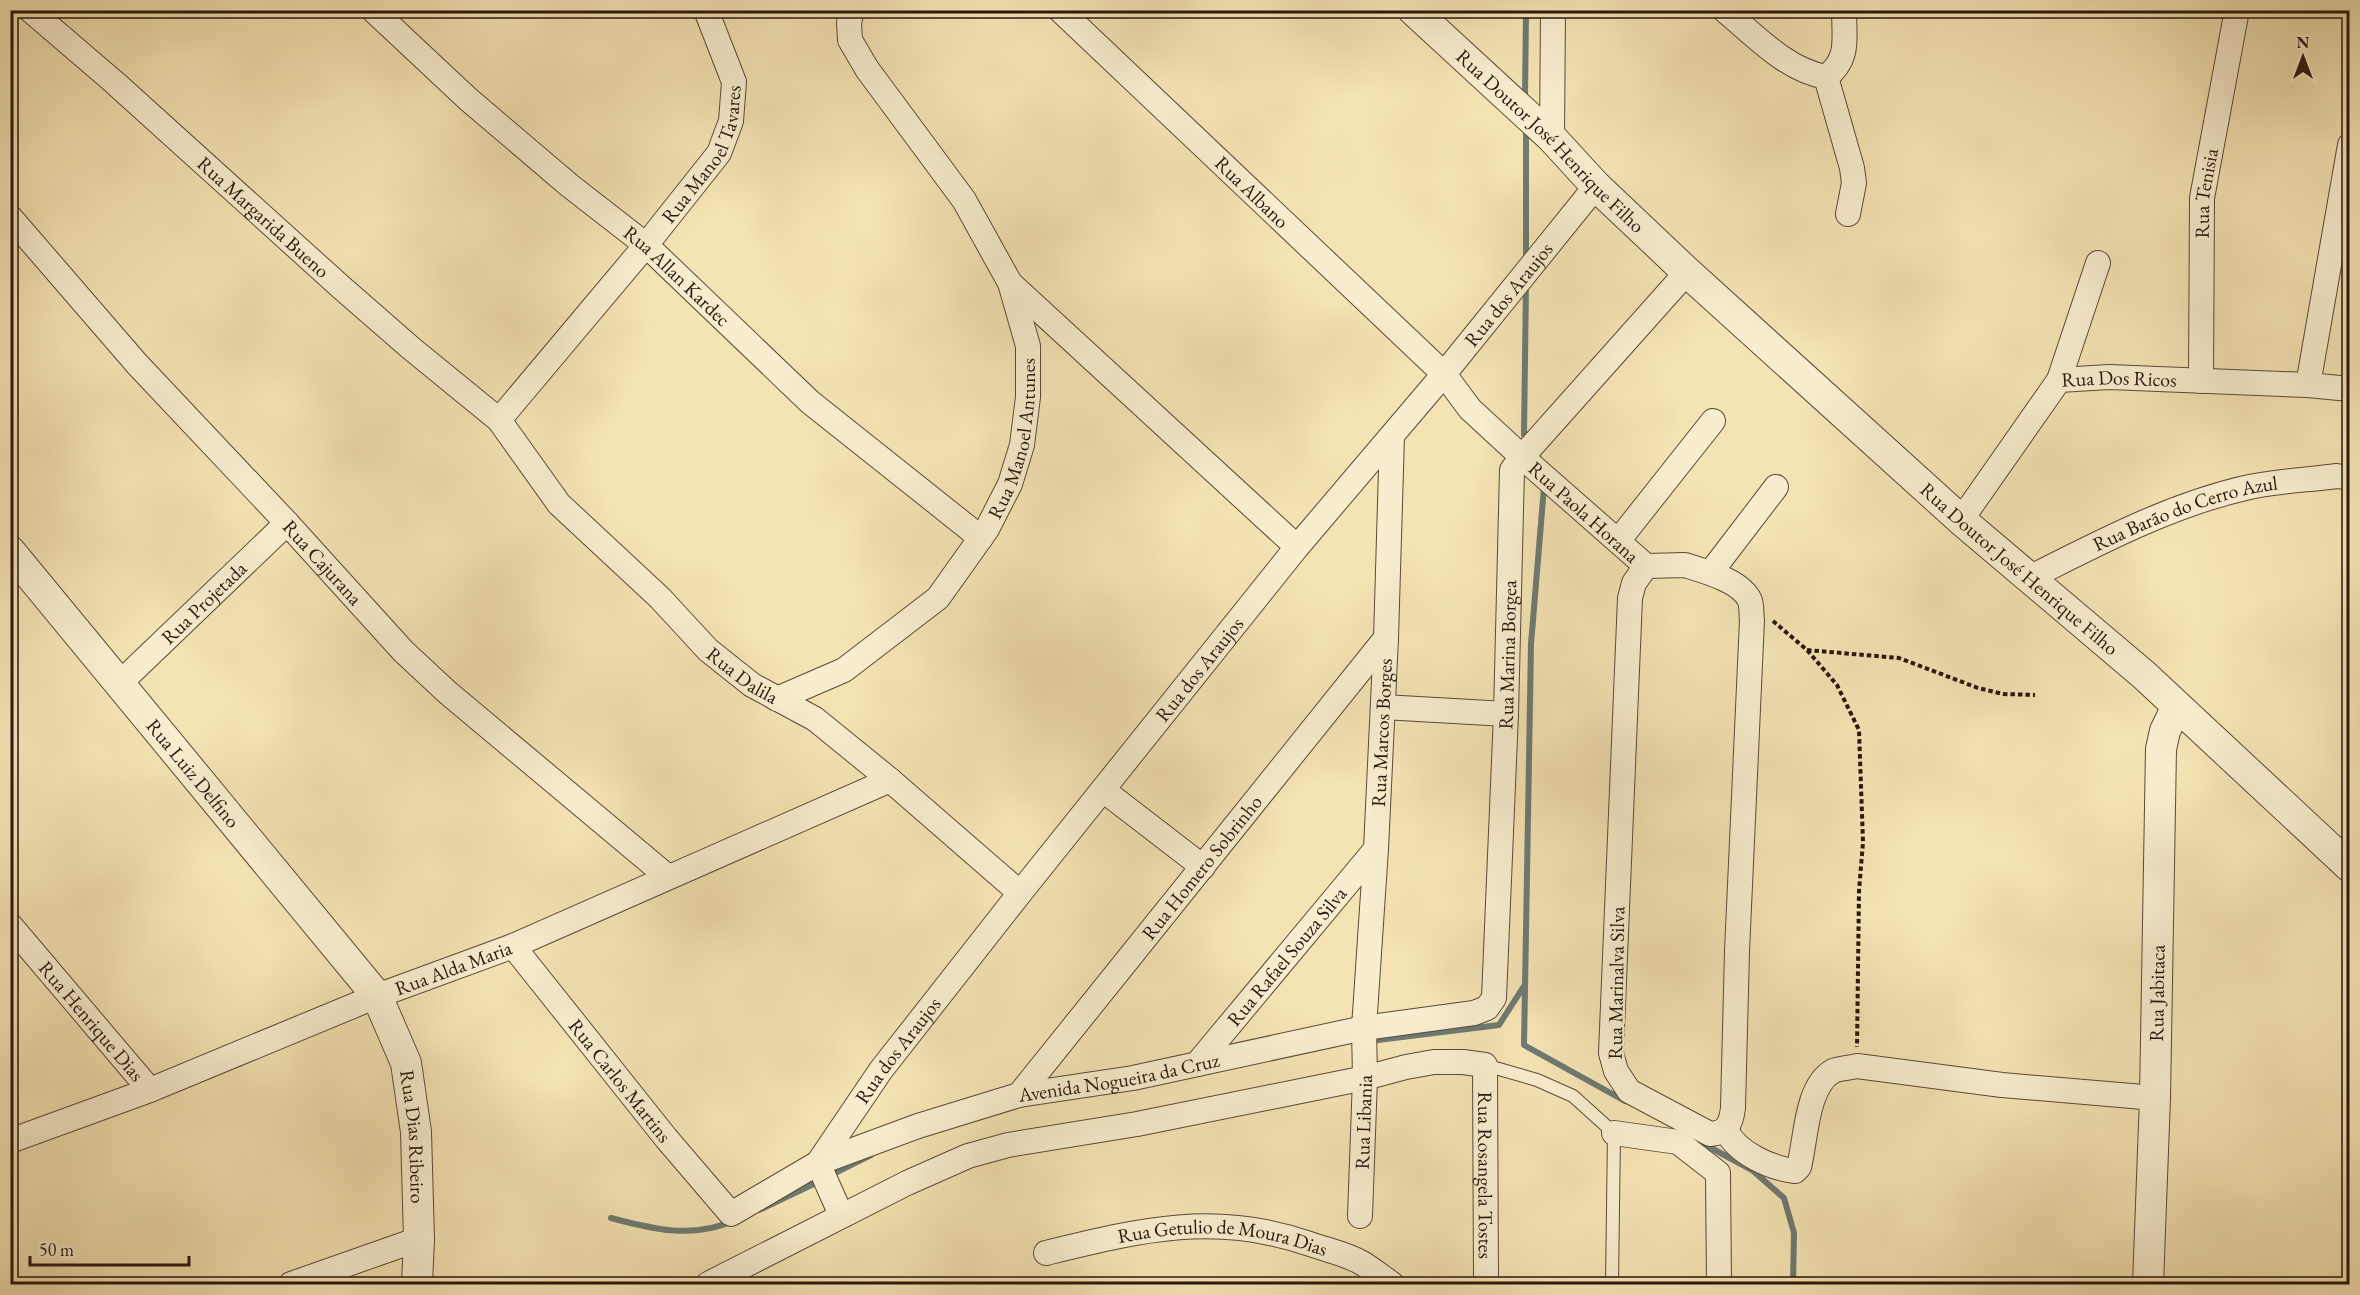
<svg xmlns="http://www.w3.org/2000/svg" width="2360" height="1295" font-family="'EB Garamond',serif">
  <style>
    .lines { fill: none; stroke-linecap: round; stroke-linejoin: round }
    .stream { stroke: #6e7a72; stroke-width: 6 }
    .service-casing { stroke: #5b4938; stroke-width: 14 }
    .minor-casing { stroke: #5b4938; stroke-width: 26 }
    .tertiary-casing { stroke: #5b4938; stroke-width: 32 }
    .path { stroke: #28160f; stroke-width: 4; stroke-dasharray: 4.5 3; stroke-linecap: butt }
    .service { stroke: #f8edce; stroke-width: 12 }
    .minor { stroke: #f8edce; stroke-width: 24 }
    .tertiary { stroke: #f8edce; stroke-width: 30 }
    .labels { text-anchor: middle; stroke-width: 5; stroke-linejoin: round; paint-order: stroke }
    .street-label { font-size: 20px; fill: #28160f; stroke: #f8edce }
  </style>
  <rect width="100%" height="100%" fill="#f4e3b3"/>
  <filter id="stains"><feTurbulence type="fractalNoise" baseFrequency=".00333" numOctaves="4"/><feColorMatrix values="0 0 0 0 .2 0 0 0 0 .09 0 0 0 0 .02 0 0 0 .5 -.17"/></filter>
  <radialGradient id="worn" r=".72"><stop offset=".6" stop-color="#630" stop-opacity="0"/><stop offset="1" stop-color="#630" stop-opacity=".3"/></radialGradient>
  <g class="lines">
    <g class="stream">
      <polyline points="1525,100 1526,10"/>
      <polyline points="1526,128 1526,259"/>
      <polyline points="1526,284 1524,435 1527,441"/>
      <polyline points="1544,487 1531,644 1524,1045 1625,1101"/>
      <polyline points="1370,1041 1499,1025 1524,986"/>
      <polyline points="1700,1142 1752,1170 1784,1198 1794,1233 1793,1284"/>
      <polyline points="829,1176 871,1155"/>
      <polyline points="759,1210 820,1181"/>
      <path d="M611,1218C652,1229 692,1239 733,1221"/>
    </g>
    <defs>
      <polyline id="service" points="1485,1065 1537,1080 1573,1096 1614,1133 1612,1284"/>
      <g id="minor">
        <path id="s1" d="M30,10L114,82L342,288L412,349L499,420L559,504L660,598L708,650L752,685L815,719L890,780L1020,893"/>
        <path id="s2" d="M373,10L468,99L569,185L646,245L810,402L981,538"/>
        <path d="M1724,10C1756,36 1786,70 1826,77"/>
        <polyline points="1826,77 1852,168 1854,183 1848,214"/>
        <path d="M1826,77C1850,59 1844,38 1844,10"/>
        <polyline points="1552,138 1553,10"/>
        <path id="s3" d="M10,217L137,364L287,523L403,651L447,692L668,877"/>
        <polyline points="1010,283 1297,547"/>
        <polyline points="2059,380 2098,263"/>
        <path id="s4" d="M2201,381L2202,198L2237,10"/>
        <polyline points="2308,385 2350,145"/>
        <path id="s5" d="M499,420L646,245L719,153L731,121L734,82L706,10"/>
        <path id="s6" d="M1961,520L2059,380L2109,377L2308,385L2350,389"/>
        <polyline points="1618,541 1713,421"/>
        <path d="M1685,565C1704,571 1742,581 1750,601C1752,607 1751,614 1752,620L1737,951L1733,1108C1731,1124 1727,1133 1710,1134L1629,1091L1616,1071L1611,1053L1630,598L1634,583L1646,566Z"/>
        <polyline points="1646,566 1522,457 1687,272"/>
        <polyline points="1711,572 1776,487"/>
        <path id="s7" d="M2029,578C2099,543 2168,506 2245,488C2275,481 2307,480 2337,476L2350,478"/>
        <path id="s8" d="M120,683L287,523"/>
        <path id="s9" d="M777,699L844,670L938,598L987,529L1010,484L1022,445L1028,397V346L1010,283L964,200L867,69L850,40L849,23L852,10"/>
        <polyline points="1383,707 1506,714"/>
        <polyline points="1103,790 1203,867"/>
        <path id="s10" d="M10,925L150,1090"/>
        <path id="s11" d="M513,946L666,1138L731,1214L818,1163L918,1126L1019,1095L1133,1078L1364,1028L1474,1013L1487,1008L1494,998L1506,714L1512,470L1522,457L1470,409L1444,374L1060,10"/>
        <path id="s12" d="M1197,1064L1376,849"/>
        <path id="s13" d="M1019,1095L1386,638"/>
        <path d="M1726,1130C1737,1153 1770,1168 1795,1171L1799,1167C1806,1140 1806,1086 1833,1071C1839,1068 1850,1068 1857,1066L2002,1085L2155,1098"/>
        <polyline points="1614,1133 1678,1142 1718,1173 1719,1284"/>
        <path id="s14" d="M10,1141L150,1090L377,996L513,946L890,780"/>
        <path id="s15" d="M841,1215L818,1163L881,1070L1020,893L1297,547L1444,374L1596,186"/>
        <path id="s16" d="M1360,1216L1365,1078L1364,1028L1376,849L1386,638L1392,436"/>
        <path id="s17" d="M1046,1253C1140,1230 1215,1211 1310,1244C1327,1250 1347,1254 1362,1263C1372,1269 1382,1277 1392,1284"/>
        <polyline points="291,1284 419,1239"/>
        <path id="s18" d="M708,1284L907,1183L968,1156L1008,1145L1137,1124L1365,1078L1406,1067L1434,1062H1463L1485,1065L1486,1284"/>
      </g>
      <g id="tertiary">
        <path id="s19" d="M1413,10L1552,138L1596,186L1687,272L1961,520L2144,675L2350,867"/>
        <path id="s20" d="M10,551L377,996L406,1063L416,1132L419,1239L417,1284"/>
        <path id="s21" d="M2148,1284L2155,1098L2161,749L2165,731L2177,706"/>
      </g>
    </defs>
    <use href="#service" class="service-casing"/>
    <use href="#minor" class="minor-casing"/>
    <use href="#tertiary" class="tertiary-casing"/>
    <g class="path">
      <polyline points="1773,621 1807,650 1837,685 1859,730 1863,842 1859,891 1857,1047"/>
      <polyline points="1807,650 1899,658 1978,688 2003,694 2035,695"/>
    </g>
    <use href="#service" class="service"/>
    <use href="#minor" class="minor"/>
    <use href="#tertiary" class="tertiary"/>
  </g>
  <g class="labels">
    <g class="street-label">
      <text dy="7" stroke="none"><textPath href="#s19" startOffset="190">Rua Doutor José Henrique Filho</textPath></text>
      <text dy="7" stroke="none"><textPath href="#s5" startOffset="338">Rua Manoel Tavares</textPath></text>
      <text transform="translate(1252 192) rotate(44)" y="7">Rua Albano</text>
      <text dy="7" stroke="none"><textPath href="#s4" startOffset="188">Rua Tenisia</textPath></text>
      <text dy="7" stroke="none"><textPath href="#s1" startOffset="312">Rua Margarida Bueno</textPath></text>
      <text dy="7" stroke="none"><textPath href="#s2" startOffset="404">Rua Allan Kardec</textPath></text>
      <text dy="7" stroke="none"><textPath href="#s15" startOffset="1167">Rua dos Araujos</textPath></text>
      <text dy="7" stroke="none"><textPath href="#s6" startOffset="231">Rua Dos Ricos</textPath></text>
      <text dy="7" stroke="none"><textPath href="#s9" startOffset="372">Rua Manoel Antunes</textPath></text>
      <text transform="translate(1584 512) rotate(42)" y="7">Rua Paola Horana</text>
      <text dy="7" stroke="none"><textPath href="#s7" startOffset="170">Rua Barão do Cerro Azul</textPath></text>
      <text dy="7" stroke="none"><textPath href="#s3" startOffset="466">Rua Cajurana</textPath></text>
      <text dy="7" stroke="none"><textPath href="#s19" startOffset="825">Rua Doutor José Henrique Filho</textPath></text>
      <text dy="7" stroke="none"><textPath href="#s8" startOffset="116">Rua Projetada</textPath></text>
      <text dy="7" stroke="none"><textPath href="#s11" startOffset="1491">Rua Marina Borgea</textPath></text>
      <text dy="7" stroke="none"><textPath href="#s15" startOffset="681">Rua dos Araujos</textPath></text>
      <text dy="7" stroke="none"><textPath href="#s1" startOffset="978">Rua Dalila</textPath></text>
      <text dy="7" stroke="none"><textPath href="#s16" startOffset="484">Rua Marcos Borges</textPath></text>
      <text dy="7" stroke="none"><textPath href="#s20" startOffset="288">Rua Luiz Delfino</textPath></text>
      <text dy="7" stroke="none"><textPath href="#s13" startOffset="292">Rua Homero Sobrinho</textPath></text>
      <text dy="7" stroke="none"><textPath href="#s12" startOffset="140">Rua Rafael Souza Silva</textPath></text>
      <text dy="7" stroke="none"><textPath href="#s14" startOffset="476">Rua Alda Maria</textPath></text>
      <text transform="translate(1616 983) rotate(-89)" y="7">Rua Marinalva Silva</text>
      <text dy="7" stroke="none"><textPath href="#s21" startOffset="291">Rua Jabitaca</textPath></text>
      <text dy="7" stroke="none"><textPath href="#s10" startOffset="126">Rua Henrique Dias</textPath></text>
      <text dy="7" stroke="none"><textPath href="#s15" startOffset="195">Rua dos Araujos</textPath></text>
      <text dy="7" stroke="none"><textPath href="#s11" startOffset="760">Avenida Nogueira da Cruz</textPath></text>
      <text dy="7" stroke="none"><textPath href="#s11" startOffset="172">Rua Carlos Martins</textPath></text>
      <text dy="7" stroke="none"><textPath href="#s16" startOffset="94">Rua Libania</textPath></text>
      <text dy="7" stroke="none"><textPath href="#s20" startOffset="724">Rua Dias Ribeiro</textPath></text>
      <text dy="7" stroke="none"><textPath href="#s18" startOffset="927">Rua Rosangela Tostes</textPath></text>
      <text dy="7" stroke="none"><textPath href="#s17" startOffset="180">Rua Getulio de Moura Dias</textPath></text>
    </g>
  </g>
  <rect width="2360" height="1295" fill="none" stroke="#f4e3b3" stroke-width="36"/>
  <rect x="12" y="12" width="2336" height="1271" fill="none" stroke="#28160f" stroke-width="3"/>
  <rect x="18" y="18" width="2324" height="1259" fill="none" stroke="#28160f" stroke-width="1.5"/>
  <g transform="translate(2303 57)" stroke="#f8edce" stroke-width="4.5" paint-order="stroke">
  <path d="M0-4.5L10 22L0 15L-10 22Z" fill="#28160f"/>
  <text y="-9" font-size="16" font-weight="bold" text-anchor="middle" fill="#28160f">N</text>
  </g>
  <path d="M30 1256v9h159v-9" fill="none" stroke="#28160f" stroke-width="3"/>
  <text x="39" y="1256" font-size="18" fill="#28160f" stroke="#f8edce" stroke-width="4.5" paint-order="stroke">50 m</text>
  <rect width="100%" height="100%" filter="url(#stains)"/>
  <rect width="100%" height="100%" fill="url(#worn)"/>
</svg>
